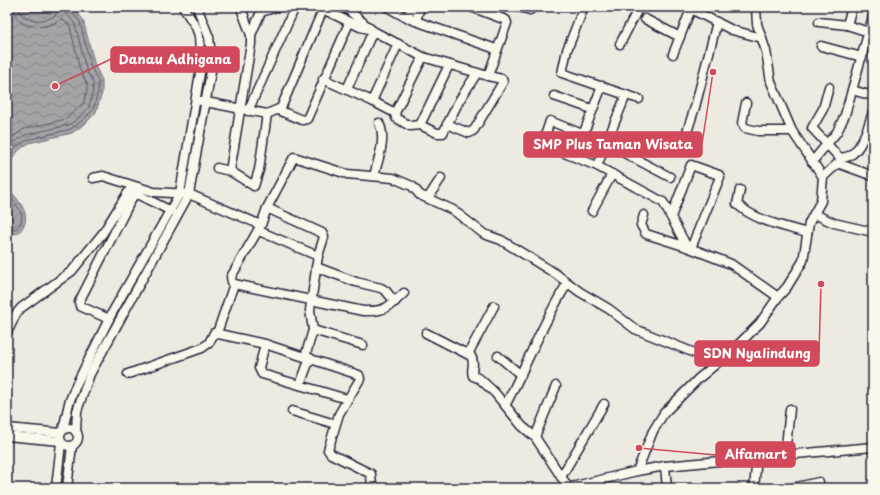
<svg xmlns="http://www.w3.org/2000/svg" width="880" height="495" font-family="'Playpen Sans',sans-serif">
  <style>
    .water { fill: url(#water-waves); stroke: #716f7c }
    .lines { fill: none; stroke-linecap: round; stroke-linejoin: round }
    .shore { stroke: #575666; stroke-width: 1 }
    .minor-casing { stroke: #22223b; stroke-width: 11 }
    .minor { stroke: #fbf7ec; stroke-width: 8 }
    .leader { fill: none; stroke: #d1495b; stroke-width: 1.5 }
    .callout-dot { fill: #d1495b; stroke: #fbf7ec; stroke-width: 1.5 }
    .callout { fill: #d1495b; stroke: #d1495b; stroke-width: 1.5 }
    .callout-label { font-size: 13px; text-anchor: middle; font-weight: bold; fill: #fff }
  </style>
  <defs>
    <pattern id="water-waves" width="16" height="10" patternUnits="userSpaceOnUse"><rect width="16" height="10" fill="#a6a3a7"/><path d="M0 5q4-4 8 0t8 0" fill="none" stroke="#878489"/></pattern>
  </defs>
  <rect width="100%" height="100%" fill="#eeeae2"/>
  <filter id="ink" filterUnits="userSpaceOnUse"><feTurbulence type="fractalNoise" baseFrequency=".025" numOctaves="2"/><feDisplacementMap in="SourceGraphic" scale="8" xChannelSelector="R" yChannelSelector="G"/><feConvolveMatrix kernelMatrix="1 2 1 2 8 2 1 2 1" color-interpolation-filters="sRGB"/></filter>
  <g filter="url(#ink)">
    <g class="water">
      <polygon points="7,7 25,7 32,11 44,12 54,7 71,7 76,10 83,20 95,66 102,80 102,93 96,112 86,123 72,133 29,143 19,150 7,166"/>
      <path d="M7,186C18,201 36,216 18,233L14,234L7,231Z"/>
    </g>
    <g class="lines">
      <g class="shore">
        <path d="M19,7C20,24 45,22 55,16L59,7"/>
        <path d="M7,141L24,129L66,119L83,104L87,91V84L80,70L70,26L62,19C49,28 30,30 17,19L13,7"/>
        <polyline points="7,151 13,143 25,135 69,125 80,117 89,107 93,92 93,82 86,69 75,24 66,13 65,7"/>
        <polyline points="7,159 16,147 27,140 71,129 83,120 93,110 98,92 98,81 91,67 80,22 71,11 70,7"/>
        <path d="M7,193C15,204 30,216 16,229L7,228"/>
      </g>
      <defs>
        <g id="minor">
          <polyline points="318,7 360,27 369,29"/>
          <polyline points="345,7 373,31 423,57 488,76"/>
          <polyline points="387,7 407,18 496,49"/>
          <polyline points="519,7 530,10"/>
          <polyline points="584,7 567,50 562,73 626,95 597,166"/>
          <polyline points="687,7 732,30 762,38"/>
          <polyline points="407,18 412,7"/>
          <polyline points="645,19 680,37"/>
          <polyline points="416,21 420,7"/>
          <polyline points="819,22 847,25 872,33"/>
          <polyline points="847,25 852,7"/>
          <polyline points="251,35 261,12 277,7"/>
          <polyline points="620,44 639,7"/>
          <polyline points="821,46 862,57"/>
          <polyline points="673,54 691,9"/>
          <polyline points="323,79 372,101 398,44"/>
          <path d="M829,87L823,109L812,128L839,157C859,162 868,126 873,112"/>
          <polyline points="347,89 373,31"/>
          <polyline points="852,90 873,96"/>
          <polyline points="626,95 639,99"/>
          <polyline points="554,96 592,109"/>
          <polyline points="201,101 267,114 281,108 324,7"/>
          <polyline points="372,101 395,113 423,57"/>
          <polyline points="746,103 742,123 745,128 758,131 792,131"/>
          <polyline points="278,110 302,120 307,119 349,23"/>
          <polyline points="248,111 295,7"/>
          <polyline points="395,113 396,118 410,126 420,125 449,65"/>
          <polyline points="447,124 469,133 474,130 503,82 502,79 488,76 507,23 506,20 471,7"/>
          <polyline points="420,125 437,133 443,133 459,101 477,73"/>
          <polyline points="687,132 695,107 717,22"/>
          <polyline points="583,135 602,86"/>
          <polyline points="812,162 837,132 845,115 873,16"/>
          <polyline points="217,168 230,171 254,186 259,170 267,114"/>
          <polyline points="230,171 251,44 251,35 242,11"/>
          <path d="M374,176C378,159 387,139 379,123"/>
          <polyline points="670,177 607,144 550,121 543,142 544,145 597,166 663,202 687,247"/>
          <polyline points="823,177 837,164 840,164 873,176"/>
          <polyline points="93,178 103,176 154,192 189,194 261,225 267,208 294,157 347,174 393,178 412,186 420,195 453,210 484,234 501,240 556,274 580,292 609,309 635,329 717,362"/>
          <path d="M740,190L737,204C755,221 784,226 807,233"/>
          <polyline points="428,198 441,178"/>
          <polyline points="267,208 322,233 324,237 318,256"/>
          <polyline points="592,211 612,174"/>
          <polyline points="814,214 834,223 873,232"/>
          <polyline points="644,215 641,225 646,234 687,247 731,264 778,297"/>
          <polyline points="671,217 691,165 719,175 720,177 691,248"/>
          <path d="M261,225L231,277L232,282L234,284L363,311C385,312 389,307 404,293"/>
          <polyline points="259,231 318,256 310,310 313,330"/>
          <polyline points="316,267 356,282 381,288 386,291 395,302"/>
          <polyline points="109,319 80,306 79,302 133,196 135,194 139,195 171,211"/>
          <polyline points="7,333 16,314 21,308 72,271 103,233 132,186"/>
          <polyline points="217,333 234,284"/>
          <path d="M426,333L471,356C476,364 470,369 473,376L480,379L495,393L522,426L535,437L568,487L564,488"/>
          <polyline points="265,344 259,368 262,374 347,399"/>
          <polyline points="468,354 494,306"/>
          <polyline points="498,356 521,375"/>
          <polyline points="305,357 313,330 363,345"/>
          <polyline points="128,374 202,348 209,343 214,333 265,344 359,375 360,379 339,414 328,450 331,454 371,474 372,488"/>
          <polyline points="300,385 310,358"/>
          <path d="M506,404C527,364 543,322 567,284"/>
          <polyline points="292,411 335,424"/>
          <circle cx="69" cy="437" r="9"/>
          <polyline points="7,428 61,433"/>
          <polyline points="63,430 69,403 76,385 112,313 180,193 201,67 199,36 196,27 183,7"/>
          <polyline points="76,432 77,411 90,374 189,194 212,66 209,37 197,7"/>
          <polyline points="7,436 60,441"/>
          <polyline points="535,437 556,386"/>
          <polyline points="785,455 790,409"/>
          <polyline points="665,466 667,488"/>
          <polyline points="637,471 653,431 664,413 698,379 734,349 760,323 778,297 787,287 803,261 809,223 821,201 823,177 792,131 771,82 766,51 757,24 756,7"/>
          <polyline points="561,477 604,404"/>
          <polyline points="56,488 61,443"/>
          <polyline points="67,488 72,446"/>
          <polyline points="567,488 637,471 665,466 873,447"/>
          <polyline points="754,488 757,457"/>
          <polyline points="792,488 819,482"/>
        </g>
      </defs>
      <use href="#minor" class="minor-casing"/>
      <use href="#minor" class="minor"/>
    </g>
  </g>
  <path class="leader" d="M55 86L111 59M713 72L702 144M821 284L819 353M639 448L716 455"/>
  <g class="callout-dot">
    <circle cx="55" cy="86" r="4"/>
    <circle cx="713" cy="72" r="4"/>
    <circle cx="821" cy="284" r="4"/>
    <circle cx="639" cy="448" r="4"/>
  </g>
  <g class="callout">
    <rect x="111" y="47" width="128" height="25" rx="4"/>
    <rect x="524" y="132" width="178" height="25" rx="4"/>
    <rect x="695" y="341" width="124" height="25" rx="4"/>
    <rect x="716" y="442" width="79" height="25" rx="4"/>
  </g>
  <g class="callout-label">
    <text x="175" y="64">Danau Adhigana</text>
    <text x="613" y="149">SMP Plus Taman Wisata</text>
    <text x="757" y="358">SDN Nyalindung</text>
    <text x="756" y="459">Alfamart</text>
  </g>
  <rect width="880" height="495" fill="none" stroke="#fbf7ec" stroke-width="24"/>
  <rect x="12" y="12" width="856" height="471" fill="none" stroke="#22223b" stroke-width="1.5" filter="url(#ink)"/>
</svg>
